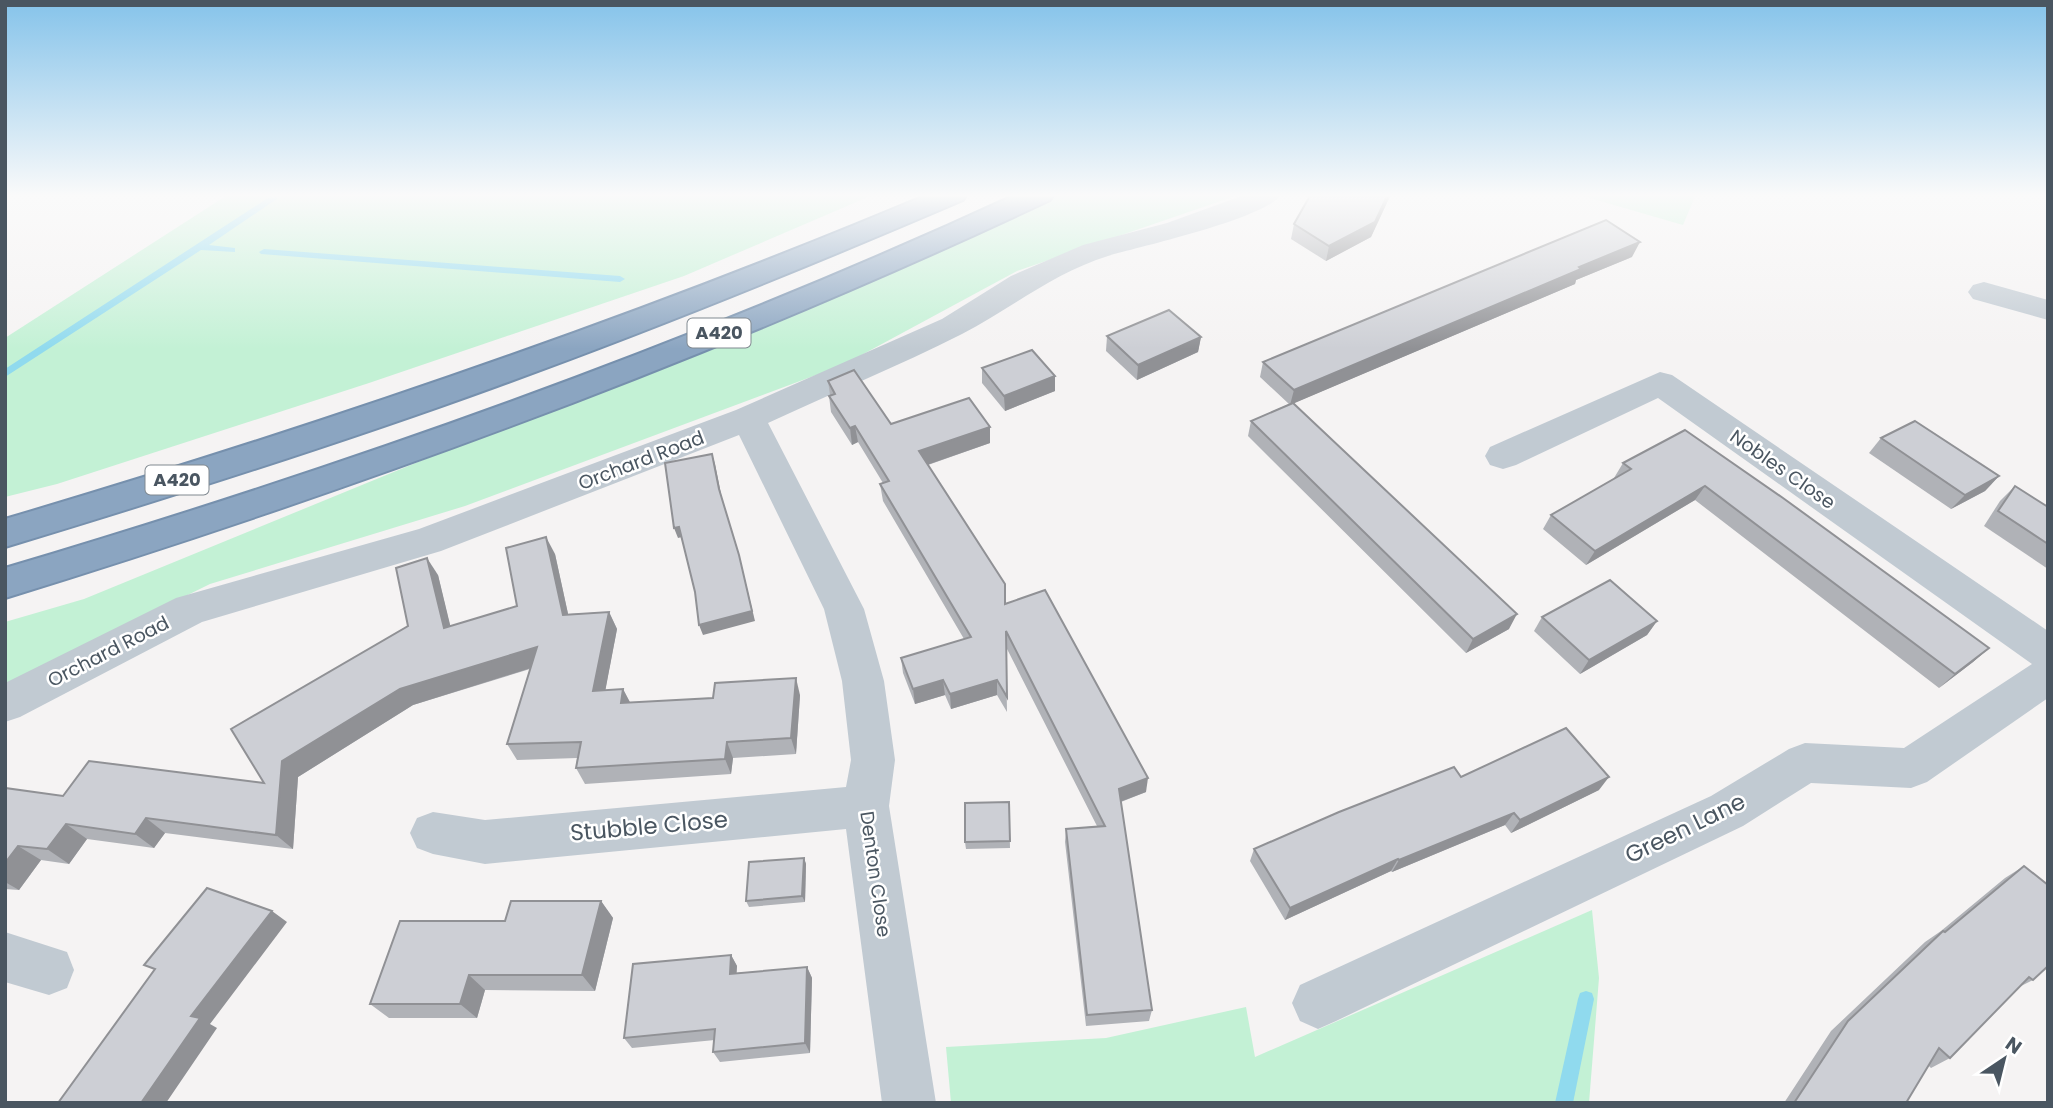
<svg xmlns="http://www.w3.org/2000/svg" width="2053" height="1108" font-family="Poppins,sans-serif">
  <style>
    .green { fill: #c3f1d5 }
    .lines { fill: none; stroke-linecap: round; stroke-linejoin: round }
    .stream { fill: #90daee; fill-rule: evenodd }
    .highway-casing { stroke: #7690ad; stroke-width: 4 }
    .street { fill: #c1cad2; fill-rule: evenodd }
    .highway { fill: #8ba5c1; fill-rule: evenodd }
    .wall { fill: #b0b2b7 }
    .shaded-wall { fill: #909195 }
    .building { fill: #cdcfd5; stroke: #909195; stroke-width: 2 }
    .labels { text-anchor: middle; stroke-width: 5; stroke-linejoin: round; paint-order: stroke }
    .shield { fill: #fff; stroke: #808990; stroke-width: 2 }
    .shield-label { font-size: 18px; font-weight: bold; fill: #4a5661 }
    .street-label { font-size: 19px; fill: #4a5661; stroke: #fff }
    .near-street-label { font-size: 23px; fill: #4a5661; stroke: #fff }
  </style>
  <rect width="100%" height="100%" fill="#f5f3f3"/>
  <g class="green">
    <polygon points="229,194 875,194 684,276 369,383 57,484 5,497 5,338"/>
    <polygon points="1062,194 1241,194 1017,271 843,365 465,506 210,584 5,685 5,622 84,599 440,453 781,320"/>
    <polygon points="1576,194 1696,194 1683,225"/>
    <polygon points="1592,910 1599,978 1589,1103 951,1103 946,1047 1106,1038 1246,1007 1255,1057"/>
  </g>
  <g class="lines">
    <g class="stream">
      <polygon points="274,194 284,194 209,245 235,248 235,252 201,250 5,377 5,369"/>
      <polygon points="264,249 620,276 625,279 620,282 261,254 259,252"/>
      <polygon points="1586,991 1592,993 1594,999 1573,1103 1555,1103 1578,999 1580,993"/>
    </g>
    <defs>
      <g id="highway">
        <path d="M929,194H967L963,200C809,266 655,329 497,386C335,445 170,497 5,547V519C319,426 628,321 929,194Z"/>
        <path d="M1017,194H1054L1050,200C713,359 361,488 5,598V568C348,466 693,344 1017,194Z"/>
      </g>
    </defs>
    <use href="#highway" class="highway-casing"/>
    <g class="street">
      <path d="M1247,194H1282C1265,219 1142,246 1108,256C1053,273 1011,309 962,334C899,366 832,393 768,423L864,609L884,681L895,760L889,806L936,1103H882L846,829L485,864L433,854L417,848L410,833L417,818L433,812L485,820L846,787L851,760L842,681L824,609L739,435L441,551L202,622L20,717L5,722V683L176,598L419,529L736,410L942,319L1011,276L1083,245L1167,223Z"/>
      <polygon points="1984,282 2048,300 2048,320 1973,299 1968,292 1973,285"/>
      <polygon points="1660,372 1672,375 2048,631 2048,698 1927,782 1911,788 1811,783 1743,826 1336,1021 1318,1029 1300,1021 1292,1003 1300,985 1711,796 1789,749 1805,743 1904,748 2032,664 1658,398 1516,465 1503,469 1490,465 1485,456 1490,447"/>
      <polygon points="5,932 67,952 74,970 67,988 49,995 5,982"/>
    </g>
    <use href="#highway" class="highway"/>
  </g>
  <g class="wall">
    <polygon points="1311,194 1391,194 1371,237 1326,261 1291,239 1294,224"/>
    <polygon points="1632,257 1576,280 1575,284 1294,403 1509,629 1466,653 1248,436 1251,421 1289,404 1260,377 1263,362"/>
    <polygon points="1107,336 1201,337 1198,352 1137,380 1106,351"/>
    <polygon points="982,368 1055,391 1005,411 982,383"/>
    <polygon points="828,381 891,424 990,427 990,443 928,465 1005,604 1146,792 1121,802 1152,1010 1149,1021 1086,1026 1065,842 1066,829 1097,826 1006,647 1007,712 997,695 951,709 945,695 915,704 903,673 901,658 964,639 883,501 880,484 883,483 858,442 852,445 831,412 829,396 830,395"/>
    <polygon points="1685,430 1989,648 1973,662 1939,688 1695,500 1586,565 1543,529 1551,515 1615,479 1614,478 1623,463"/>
    <polygon points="1881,438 1999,476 1985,491 1951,509 1869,453"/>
    <polygon points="2015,486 2048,507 2048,569 1984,526 2000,501"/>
    <polygon points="555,554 568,614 609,612 617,629 605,691 623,689 630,703 800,695 796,754 733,758 731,774 585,784 576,768 577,758 517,760 507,744 530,669 413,705 298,777 293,849 165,833 154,848 87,839 69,864 41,860 19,890 5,889 5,788 63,796 264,783 408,626 438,575 450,626 517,606"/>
    <polygon points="1542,617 1657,621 1647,635 1580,674 1534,631"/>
    <polygon points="1461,777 1599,790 1511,833 1505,825 1392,872 1391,871 1285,920 1250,861 1254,849"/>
    <polygon points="1009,802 1010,848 966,849 965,842"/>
    <polygon points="804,858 806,864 805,902 749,907 746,901"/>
    <polygon points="2024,866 2033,980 2019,987 1950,1058 1931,1068 1928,1065 1906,1103 1784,1103 1831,1031 1925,942 1941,931 2005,878"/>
    <polygon points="601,901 613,918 595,991 485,990 477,1018 389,1018 370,1004 505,921"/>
    <polygon points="731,955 737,966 736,973 807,967 812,978 810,1053 720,1062 713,1052 715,1040 632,1048 624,1038"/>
  </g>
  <g class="shaded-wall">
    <polygon points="1388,194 1391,194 1371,237 1326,261 1329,246"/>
    <polygon points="1640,242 1632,257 1576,280 1575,284 1290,405 1294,390 1579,267"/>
    <polygon points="1201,337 1198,352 1137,380 1138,365"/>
    <polygon points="1055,376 1055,391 1005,411 1004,396"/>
    <polygon points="855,426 858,442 852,445 850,428"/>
    <polygon points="990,427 990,443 921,467 919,451"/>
    <polygon points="712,454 715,464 722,499 719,489"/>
    <polygon points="1999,476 1985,491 1951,509 1965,495"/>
    <polygon points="1705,486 1695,500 1586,565 1595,551"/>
    <polygon points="679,527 682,537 678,538 674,528"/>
    <polygon points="546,537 555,554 572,632 563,615"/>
    <polygon points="739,555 755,621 703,635 699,625"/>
    <polygon points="427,558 438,575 455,645 444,628"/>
    <polygon points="609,612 617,629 602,708 593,691"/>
    <polygon points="1517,614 1509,629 1466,653 1473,639"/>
    <polygon points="1657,621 1647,635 1580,674 1589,660"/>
    <polygon points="537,647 547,663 413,705 298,777 293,849 276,835 282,761 400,689"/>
    <polygon points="1989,648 1973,662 1939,688 1955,674"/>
    <polygon points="796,678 800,695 796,754 791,738"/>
    <polygon points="943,680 945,695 915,704 913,689"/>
    <polygon points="997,680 997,695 951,709 950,694"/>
    <polygon points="623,689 632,706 621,703"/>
    <polygon points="727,742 733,758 731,774 725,759"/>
    <polygon points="1609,777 1599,790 1511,833 1520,820"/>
    <polygon points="1148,778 1146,792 1117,803 1119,789"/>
    <polygon points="1514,813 1505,825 1392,872 1399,860"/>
    <polygon points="146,818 165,833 154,848 135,834"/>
    <polygon points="66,824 87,839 69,864 47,849"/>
    <polygon points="18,846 41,860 19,890 5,882 5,863"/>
    <polygon points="804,858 806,864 805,902 802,896"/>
    <polygon points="1398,859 1391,871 1285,920 1290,908"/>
    <polygon points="601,901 613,918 595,991 582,975"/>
    <polygon points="272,911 287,922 210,1024 217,1028 166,1103 141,1103 191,1016"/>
    <polygon points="731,955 737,966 736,984 730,974"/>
    <polygon points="807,967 812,978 810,1053 805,1043"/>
    <polygon points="469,975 485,990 477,1018 460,1004"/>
  </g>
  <g class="building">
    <polygon points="1311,194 1388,194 1375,222 1329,246 1294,224"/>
    <polygon points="1606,220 1640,242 1579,267 1581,269 1294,390 1263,362"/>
    <polygon points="1169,310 1201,337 1138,365 1107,336"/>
    <polygon points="1032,350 1055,376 1004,396 982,368"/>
    <polygon points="854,370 891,424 969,398 990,427 919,451 1005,584 1005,604 1045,590 1148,778 1119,789 1152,1010 1087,1015 1066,829 1105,826 1006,631 1007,697 997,680 950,694 943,680 913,689 901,658 971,637 880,484 889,481 855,426 850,428 829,396 835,394 828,381"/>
    <polygon points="1293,403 1517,614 1473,639 1251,421"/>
    <polygon points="1915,421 1999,476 1965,495 1881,438"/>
    <polygon points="1685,430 1783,498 1989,648 1955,674 1705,486 1595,551 1551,515 1631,469 1623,463"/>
    <polygon points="712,454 719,489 739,555 752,611 699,625 695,592 679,527 674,528 665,463"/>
    <polygon points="2015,486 2048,507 2048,544 1998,511"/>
    <polygon points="546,537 563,615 609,612 593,691 623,689 621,703 713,698 715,683 796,678 791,738 727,742 725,759 576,768 581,742 507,744 537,647 400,689 282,761 276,835 146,818 135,834 66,824 47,849 18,846 5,863 5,788 63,796 89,761 264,783 231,729 408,626 396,568 427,558 444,628 517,606 506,548"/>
    <polygon points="1610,580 1657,621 1589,660 1542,617"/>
    <polygon points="1566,728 1609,777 1520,820 1514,813 1399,860 1398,859 1290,908 1254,849 1339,812 1454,767 1461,777"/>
    <polygon points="1009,802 1010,841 965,842 965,803"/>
    <polygon points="804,858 802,896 746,901 749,862"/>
    <polygon points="2024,866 2048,885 2048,966 2033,980 2029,977 1950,1058 1939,1048 1906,1103 1794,1103 1848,1021 1943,931 1945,932"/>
    <polygon points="207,888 272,911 191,1016 200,1018 141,1103 58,1103 155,969 144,965"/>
    <polygon points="511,901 601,901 582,975 469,975 460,1004 370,1004 400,921 505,921"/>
    <polygon points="731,955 730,974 807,967 805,1043 713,1052 715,1029 624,1038 633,964"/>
  </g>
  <linearGradient id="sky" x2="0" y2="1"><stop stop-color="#85c3ea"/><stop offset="0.56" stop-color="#fafafa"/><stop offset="1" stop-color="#fafafa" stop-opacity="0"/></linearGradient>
  <rect width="2053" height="349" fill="url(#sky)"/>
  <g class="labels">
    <g class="shield">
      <rect x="687.5" y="318.5" width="63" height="29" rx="5"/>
      <rect x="145.5" y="465.5" width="63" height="29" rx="5"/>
    </g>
    <g class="shield-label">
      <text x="719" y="339">A420</text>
      <text x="177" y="486">A420</text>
    </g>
    <g class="street-label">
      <text transform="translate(641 460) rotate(-21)" y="7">Orchard Road</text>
      <text transform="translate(1783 469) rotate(35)" y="7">Nobles Close</text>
      <text transform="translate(108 651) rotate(-27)" y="7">Orchard Road</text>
      <text transform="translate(876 874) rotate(82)" y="7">Denton Close</text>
    </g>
    <g class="near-street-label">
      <text transform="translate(649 826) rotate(-5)" y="8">Stubble Close</text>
      <text transform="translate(1685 828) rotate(-26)" y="8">Green Lane</text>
    </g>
  </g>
  <rect width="2053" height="1108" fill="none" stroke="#4a5661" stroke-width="14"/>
  <g transform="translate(2004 1059) rotate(35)" stroke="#ffffff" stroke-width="5" paint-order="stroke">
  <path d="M0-5L12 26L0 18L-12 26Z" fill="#4a5661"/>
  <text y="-10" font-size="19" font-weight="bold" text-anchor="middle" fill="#4a5661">N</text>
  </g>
</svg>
